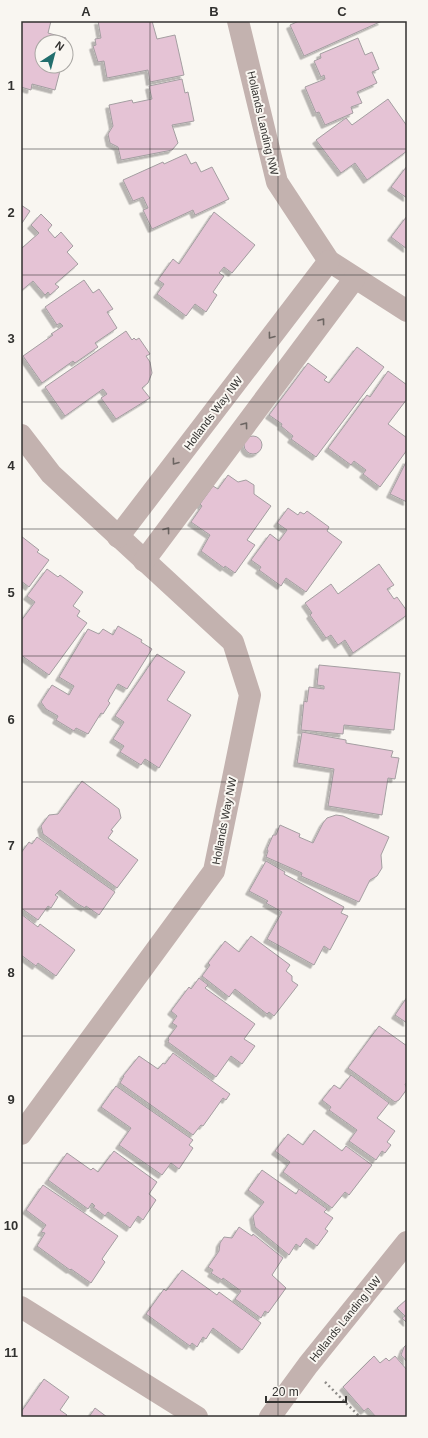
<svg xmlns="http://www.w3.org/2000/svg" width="428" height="1438" font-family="Arial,sans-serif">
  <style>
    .building { fill: #e5c3d5; stroke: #a49ea1; filter: url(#shadow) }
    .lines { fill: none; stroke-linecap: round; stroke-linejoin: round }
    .path { stroke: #8f8d8a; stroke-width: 2.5; stroke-dasharray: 2 3; stroke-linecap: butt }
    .minor { stroke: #c3b2af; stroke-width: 22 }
    .oneway { stroke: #6c6562 }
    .grid { fill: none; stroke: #32312f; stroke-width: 1; stroke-opacity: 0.55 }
    .labels { text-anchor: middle; stroke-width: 4; stroke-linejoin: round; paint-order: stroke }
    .street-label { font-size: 11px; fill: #32312f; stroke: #f9f6f1 }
    .neatline { fill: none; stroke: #32312f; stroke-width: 1.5 }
    .grid-label { font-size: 13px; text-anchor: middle; font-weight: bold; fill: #32312f }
  </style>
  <defs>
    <filter id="shadow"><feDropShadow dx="-3.5" dy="3.5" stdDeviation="0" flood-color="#0004"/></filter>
  </defs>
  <rect width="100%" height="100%" fill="#f9f6f1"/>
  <g class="building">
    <polygon points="21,21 51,21 48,33 66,38 65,42 42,42 42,66 61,67 55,90 32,84 31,90 21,87"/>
    <polygon points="98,21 152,21 157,39 175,35 184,75 150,82 148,70 107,78 104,61 98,62 93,46 96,45 95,39 101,38"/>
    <polygon points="299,21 382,21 304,56 290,25"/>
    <polygon points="358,38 365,55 372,52 379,69 372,72 377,83 357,92 362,103 351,107 353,113 325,125 319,112 316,113 305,87 325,79 324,75 321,77 314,61 321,58 320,54"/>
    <polygon points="182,79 185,93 188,92 194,121 172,125 178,143 172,150 121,160 118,147 110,143 108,134 113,126 109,105 132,100 133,103 152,99 149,86"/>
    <polygon points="388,99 407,126 407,151 367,180 355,163 341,173 316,140 346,118 352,125"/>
    <polygon points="186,154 191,164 196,162 201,172 212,167 229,199 195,215 193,210 152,229 143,210 148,208 143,197 133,201 123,180 163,162 164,164"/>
    <polygon points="407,166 407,198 391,187"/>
    <polygon points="21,205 30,211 22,223 21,223"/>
    <polygon points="214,212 255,245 232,273 224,267 219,273 224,276 213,292 217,295 206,312 195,304 186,316 157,294 164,284 158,280 173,259 179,264"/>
    <polygon points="41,214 52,225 48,230 55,238 61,232 73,246 67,252 78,264 55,284 59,287 50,295 48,292 45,295 33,281 21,291 21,246 22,248 39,233 31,225"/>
    <polygon points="407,216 407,249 391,237"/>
    <polygon points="84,280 93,293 99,289 113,309 107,312 117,328 95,343 98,347 75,363 73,361 42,383 23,356 53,335 51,334 63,326 60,323 57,325 45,307"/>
    <polygon points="126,331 132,340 134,338 136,340 139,338 150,354 146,356 150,362 152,373 148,383 142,388 150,398 116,419 101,398 107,394 103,389 65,416 45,387"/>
    <polygon points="357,347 384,367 316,457 291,439 293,436 281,426 282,424 269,415 308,363 327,377 324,380 329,383"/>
    <polygon points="388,371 407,385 407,399 388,424 407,438 407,450 380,487 363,474 366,470 354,461 351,465 328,448 367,395 370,397"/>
    <circle cx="253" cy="445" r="9"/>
    <polygon points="407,460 407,502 390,494"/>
    <polygon points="228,475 238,482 246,480 254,485 254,494 271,506 247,540 255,545 235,573 225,566 224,568 201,551 210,535 191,522 202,506 200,504 213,486 218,489"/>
    <polygon points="288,508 298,515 300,512 304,514 307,511 329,527 327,531 342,542 306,592 286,578 281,586 259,570 261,567 251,560 270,534 279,541 287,530 277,523"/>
    <polygon points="21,536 39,550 37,552 49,560 29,587 21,581"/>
    <polygon points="379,564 394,585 387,589 394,599 397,597 407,611 407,615 353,653 345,640 338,645 331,635 326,638 310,615 312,613 305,603 331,584 338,594"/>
    <polygon points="47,569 58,577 60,575 83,592 73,606 80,611 77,616 87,623 49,675 21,655 21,621 35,602 27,596"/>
    <polygon points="118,626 142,640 141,642 152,649 127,689 118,684 108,701 110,703 103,714 101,713 88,734 76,728 74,731 56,720 58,716 46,709 41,702 52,685 69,695 74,686 59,677 88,629 99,634 103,629 113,635"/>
    <polygon points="157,654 185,672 167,700 191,715 159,768 145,759 141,765 120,752 124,746 113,739 124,722 115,716"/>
    <polygon points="319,665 400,673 394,730 344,725 343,734 301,730 304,701 307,702 309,687 324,689 324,686 317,685"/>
    <polygon points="302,732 346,740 346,743 393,751 391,757 399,758 395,779 388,778 382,815 328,806 334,769 297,763"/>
    <polygon points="82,781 119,809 121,818 111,830 113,831 108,838 138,860 117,888 43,834 41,826 49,815 58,814"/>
    <polygon points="336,815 343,816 389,837 381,855 382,868 377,876 370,880 359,902 301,876 302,873 266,857 268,851 267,849 273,835 276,835 280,825 300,834 299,837 313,843 323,823 327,818"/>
    <polygon points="37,837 115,892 99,915 86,906 85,908 78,904 60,890 55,895 58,897 51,908 48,906 38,920 21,908 21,853 29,842 32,844"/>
    <polygon points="266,861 285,872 284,874 344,907 341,913 348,916 330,950 324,946 314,965 267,939 282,912 266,903 268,901 249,891"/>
    <polygon points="21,914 38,927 40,924 75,950 56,976 38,963 36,966 21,955"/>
    <polygon points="251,936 290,965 286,971 292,976 292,981 298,985 274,1016 269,1012 267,1014 235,989 229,997 202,976 210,965 208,963 225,941 239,952"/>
    <polygon points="199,978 208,985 205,988 255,1024 244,1039 255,1046 242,1064 231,1056 216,1077 168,1042 169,1039 168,1038 177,1026 172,1023 177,1016 171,1011 189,987 191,989"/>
    <polygon points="407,997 407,1023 395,1015"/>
    <polygon points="379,1026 407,1046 407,1083 405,1084 407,1089 399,1100 395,1102 348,1068"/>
    <polygon points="173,1053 230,1094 226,1100 223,1098 203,1126 201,1125 193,1135 120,1083 124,1076 123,1076 139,1056 158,1069 163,1063 165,1064"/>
    <polygon points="351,1075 389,1103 377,1118 395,1131 387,1142 391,1145 385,1153 382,1151 376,1160 349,1141 357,1130 329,1110 331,1107 322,1100 334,1085 340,1089"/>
    <polygon points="116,1086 193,1140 189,1145 193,1148 179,1169 171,1163 162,1175 119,1145 131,1128 101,1107"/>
    <polygon points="314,1130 342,1151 346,1146 372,1165 349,1195 345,1192 332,1208 283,1172 290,1162 275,1151 288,1134 303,1145"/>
    <polygon points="114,1151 157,1182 149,1194 156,1200 143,1220 138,1216 130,1228 108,1212 105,1216 93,1207 95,1206 92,1203 88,1209 48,1180 67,1153 91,1170 93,1168 98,1172"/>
    <polygon points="262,1170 296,1194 299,1189 327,1209 324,1212 333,1218 325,1229 328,1231 317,1246 306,1238 300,1247 296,1244 289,1255 255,1227 253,1216 264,1202 248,1190"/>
    <polygon points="43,1185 118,1236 102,1259 105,1262 91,1283 71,1269 70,1270 37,1246 45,1233 41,1232 46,1225 26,1210"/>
    <polygon points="239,1227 252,1236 253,1234 283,1258 272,1275 286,1288 268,1313 265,1311 261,1318 235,1299 241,1291 223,1278 222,1280 211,1273 213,1270 208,1267 219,1251 220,1243 224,1237 232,1238"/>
    <polygon points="182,1270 217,1295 219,1292 261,1323 242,1350 213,1328 206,1339 203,1337 197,1347 192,1343 190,1346 146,1314 164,1289 166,1291"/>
    <polygon points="407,1299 407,1323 402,1318 405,1316 397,1308"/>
    <polygon points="407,1344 407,1362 401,1355 404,1347"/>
    <polygon points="374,1356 380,1363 386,1358 389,1361 395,1356 407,1370 407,1417 376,1417 368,1408 364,1411 343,1387"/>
    <polygon points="44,1379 69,1397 60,1410 67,1415 65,1417 21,1417 21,1412"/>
    <polygon points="95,1408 107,1417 89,1417"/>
  </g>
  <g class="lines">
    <polyline class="path" points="325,1382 360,1417"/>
    <g class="minor">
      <polyline points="238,21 277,182 329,261 407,311"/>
      <polyline points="21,435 51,474 233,642 250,695 214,871 21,1134"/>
      <polyline points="118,537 329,261"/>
      <polyline points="144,561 355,278"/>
      <polyline points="21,1307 197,1417"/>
      <polyline points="270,1417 308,1365 407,1242"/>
    </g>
  </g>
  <defs><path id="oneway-chevron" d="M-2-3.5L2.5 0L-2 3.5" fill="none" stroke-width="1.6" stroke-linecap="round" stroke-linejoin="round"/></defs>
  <g class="oneway">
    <use href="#oneway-chevron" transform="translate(322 321) rotate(-53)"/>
    <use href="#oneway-chevron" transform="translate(271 336) rotate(127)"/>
    <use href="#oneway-chevron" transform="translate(245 425) rotate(-53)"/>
    <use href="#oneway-chevron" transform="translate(175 462) rotate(127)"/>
    <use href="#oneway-chevron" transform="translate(167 530) rotate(-53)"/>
  </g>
  <path class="grid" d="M150,21V1417M278,21V1417M21,149H407M21,275H407M21,402H407M21,529H407M21,656H407M21,782H407M21,909H407M21,1036H407M21,1163H407M21,1289H407"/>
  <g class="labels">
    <g class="street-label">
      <text transform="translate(263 123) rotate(77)" y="4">Hollands Landing NW</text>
      <text transform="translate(213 413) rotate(-53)" y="4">Hollands Way NW</text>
      <text transform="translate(224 821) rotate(-79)" y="4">Hollands Way NW</text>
      <text transform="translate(345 1319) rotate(-51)" y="4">Hollands Landing NW</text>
    </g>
  </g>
  <rect width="428" height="1438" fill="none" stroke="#f9f6f1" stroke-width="44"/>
  <g transform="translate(54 54) rotate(36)"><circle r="19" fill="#f9f6f1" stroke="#a9a7a3"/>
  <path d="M0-3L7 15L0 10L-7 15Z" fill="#226e6d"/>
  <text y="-6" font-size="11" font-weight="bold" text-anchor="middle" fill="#32312f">N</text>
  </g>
  <path d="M266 1396v6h80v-6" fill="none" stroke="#32312f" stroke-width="2"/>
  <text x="272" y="1396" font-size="12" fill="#32312f" stroke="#f9f6f1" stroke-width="3" paint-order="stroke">20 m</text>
  <rect x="22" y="22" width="384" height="1394" class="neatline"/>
  <g class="grid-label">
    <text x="86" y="16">A</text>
    <text x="214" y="16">B</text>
    <text x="342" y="16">C</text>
    <text x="11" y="90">1</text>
    <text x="11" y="217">2</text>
    <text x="11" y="343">3</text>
    <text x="11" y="470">4</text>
    <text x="11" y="597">5</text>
    <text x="11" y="724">6</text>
    <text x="11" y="850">7</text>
    <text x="11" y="977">8</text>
    <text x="11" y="1104">9</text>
    <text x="11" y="1230">10</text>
    <text x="11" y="1357">11</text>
  </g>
</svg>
